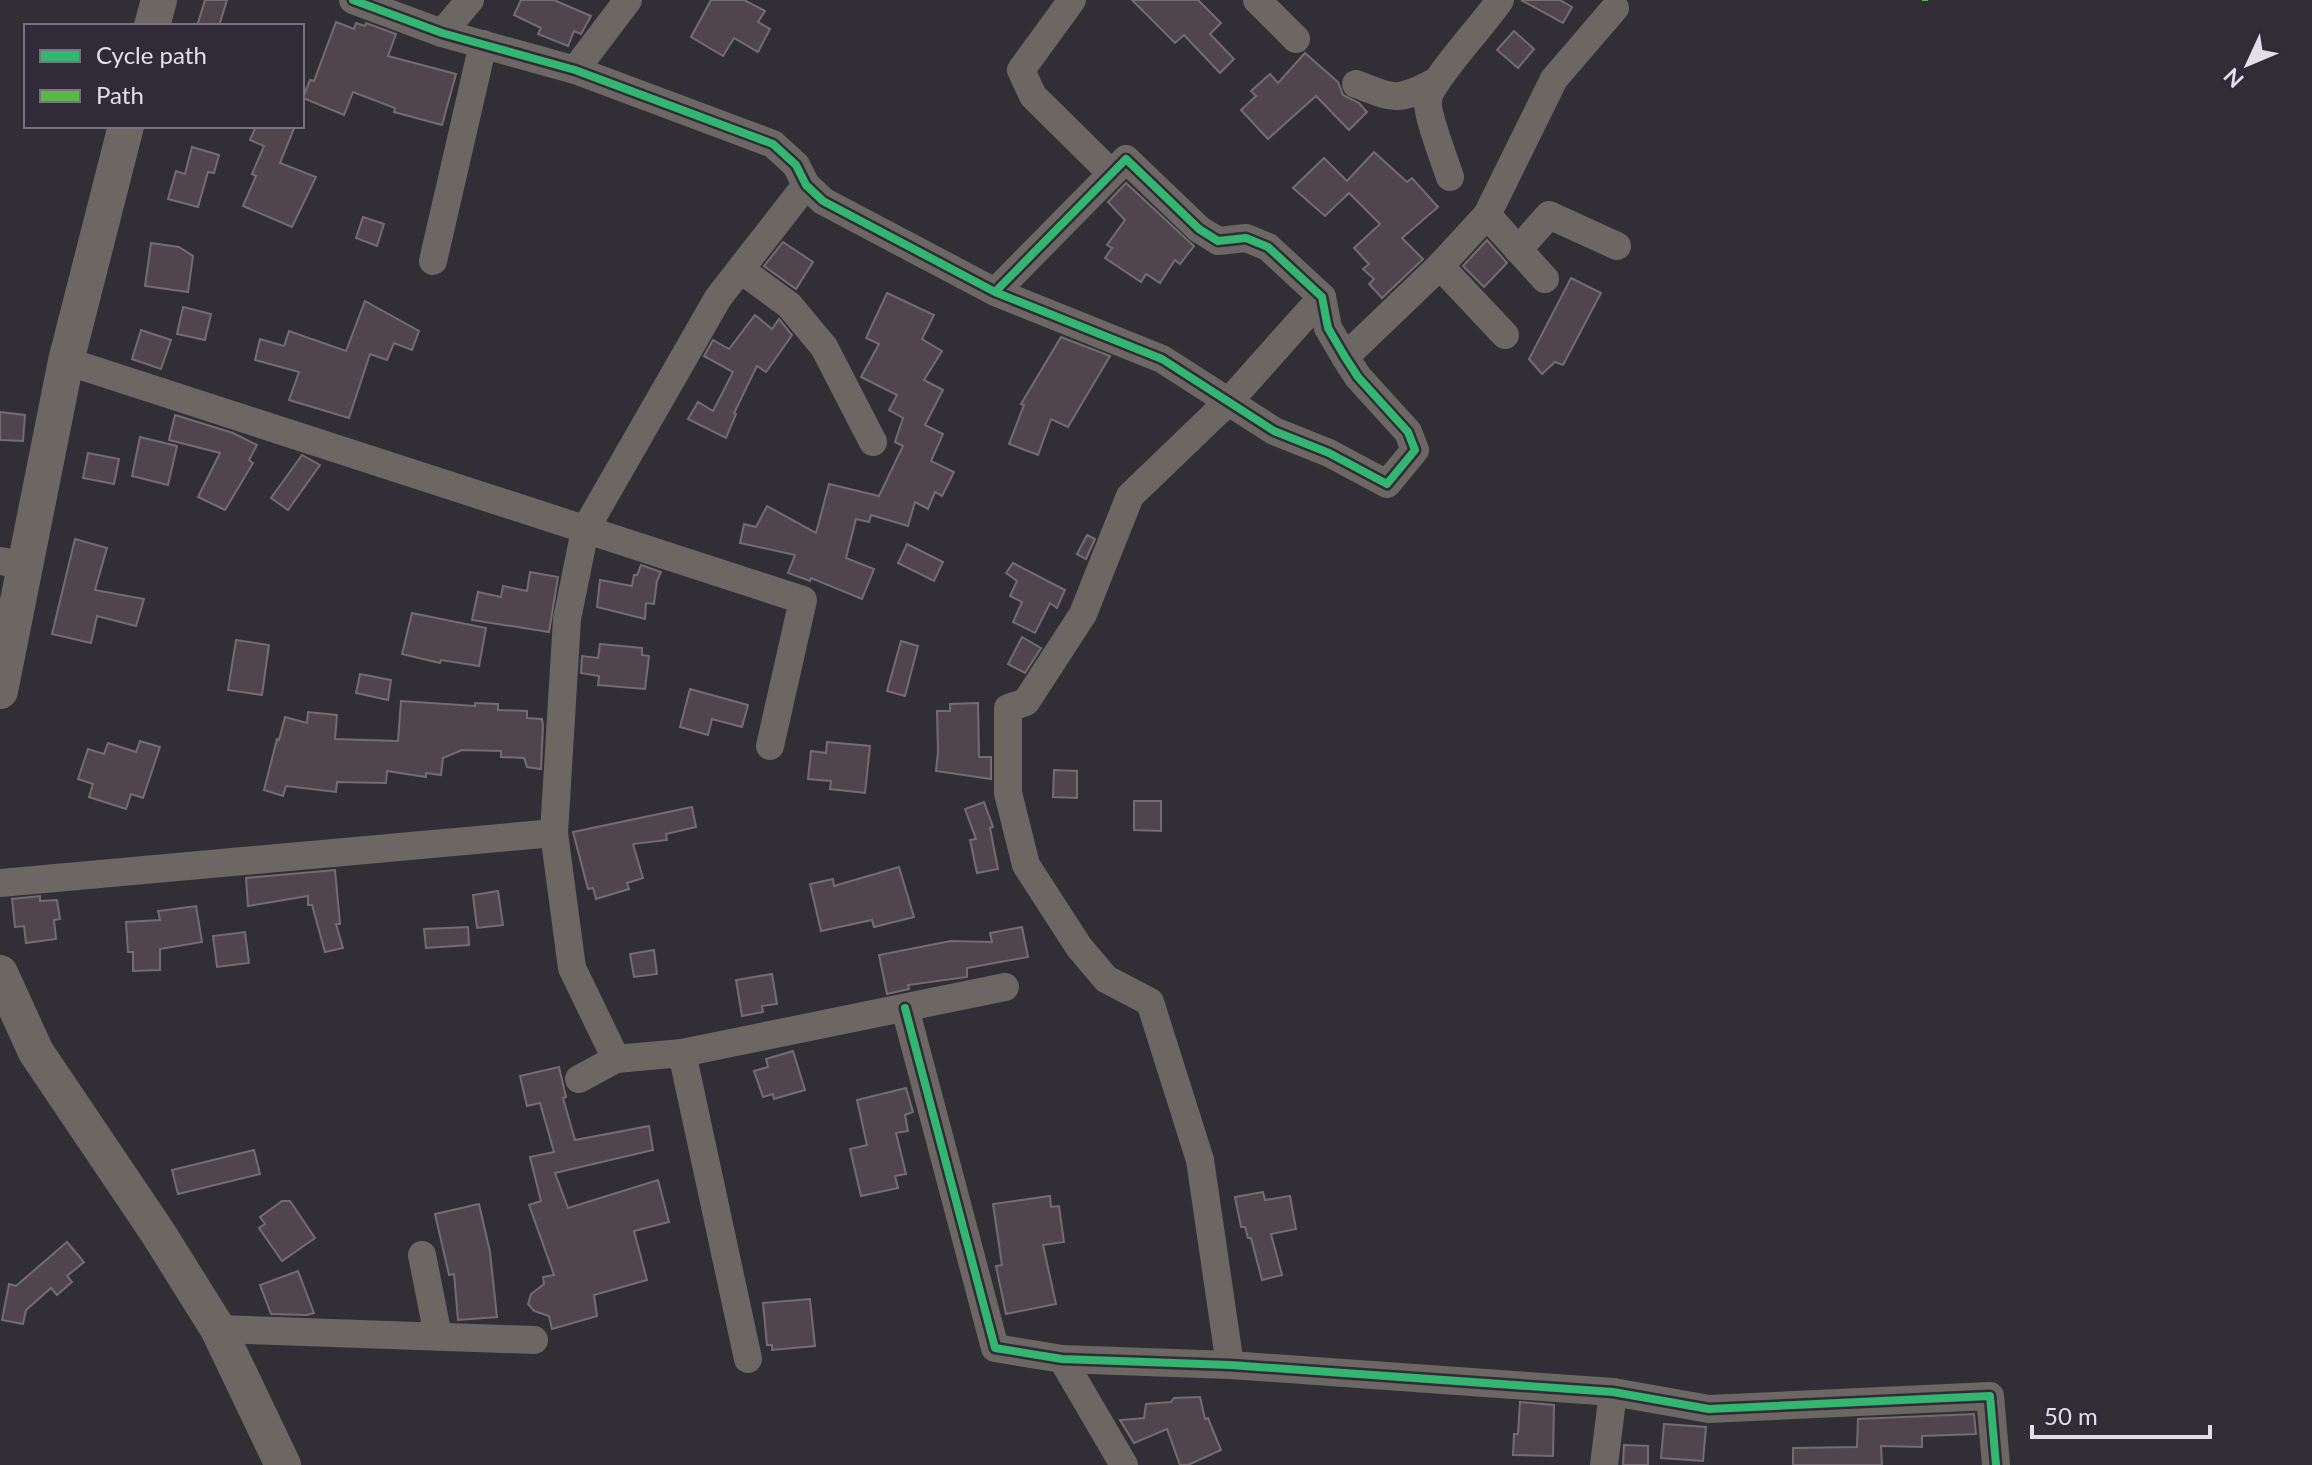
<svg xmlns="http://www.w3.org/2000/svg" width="2312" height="1465" font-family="Lato,sans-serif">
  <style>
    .building { fill: #50454d; stroke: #736d72; stroke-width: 2 }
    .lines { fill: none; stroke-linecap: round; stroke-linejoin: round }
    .minor { stroke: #6d6763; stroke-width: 28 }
    .tertiary { stroke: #6d6763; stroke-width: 36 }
    .quiet { stroke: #58b947; stroke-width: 6; stroke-dasharray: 12 6; stroke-linecap: butt }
    .cycleway-casing { stroke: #312b39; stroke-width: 13 }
    .cycleway { stroke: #33b770; stroke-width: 8 }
  </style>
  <rect width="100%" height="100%" fill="#322e36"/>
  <g class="building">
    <polygon points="205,0 227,0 219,26 197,26"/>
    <polygon points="521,0 554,0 591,16 581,34 574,31 568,46 538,34 541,28 514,15"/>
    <polygon points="711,0 744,0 765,11 758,22 770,29 758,52 734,38 723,56 691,37"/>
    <polygon points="1132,0 1198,0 1221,23 1210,34 1234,59 1220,73 1184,35 1175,43"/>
    <polygon points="1521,0 1560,0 1572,7 1563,23"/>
    <polygon points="336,22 354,29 356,23 365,26 366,23 396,34 388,56 456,74 442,125 394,112 395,108 353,92 344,115 303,98 310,80 314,81"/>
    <polygon points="1514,31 1534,49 1518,68 1497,50"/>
    <polygon points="1305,53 1338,82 1343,95 1359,103 1367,112 1349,130 1316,96 1268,139 1241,110 1256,96 1251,91 1270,74 1278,83"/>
    <polygon points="256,126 295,126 280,163 316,177 292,227 243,206 256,176 252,174 264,146 250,140"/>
    <polygon points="192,147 219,155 214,173 208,172 198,207 168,199 176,171 185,174"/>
    <polygon points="1374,152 1407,182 1412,178 1438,207 1402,238 1423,259 1382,298 1369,284 1374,279 1363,269 1369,264 1354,248 1380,224 1349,193 1325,216 1293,188 1324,158 1347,181"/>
    <polygon points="1126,183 1194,246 1180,264 1175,260 1160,283 1146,274 1141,282 1105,258 1112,248 1107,245 1125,220 1108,202"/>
    <polygon points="363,217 384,224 377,246 356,238"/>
    <polygon points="1487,240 1507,263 1484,287 1463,266"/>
    <polygon points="783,242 813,262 796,289 764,266"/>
    <polygon points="151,243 179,247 193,256 188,292 145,286"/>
    <polygon points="1571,278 1601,293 1563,365 1555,362 1542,374 1529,359"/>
    <polygon points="887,293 934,315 922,339 942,351 924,380 943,390 925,425 943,434 931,461 954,472 942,496 935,492 928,509 915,502 908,526 871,515 869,522 856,519 846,558 874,569 862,599 811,578 810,581 788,573 795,555 740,543 744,524 756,527 767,506 816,533 829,484 879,496 903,446 895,442 903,418 889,410 897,395 861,377 879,344 866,338"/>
    <polygon points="365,301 419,331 412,350 394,343 387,360 370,354 349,418 289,400 299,372 255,360 260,339 284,346 289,331 346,351"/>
    <polygon points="183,307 211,314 205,340 177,334"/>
    <polygon points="755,315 772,329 779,319 792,335 766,372 757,366 734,413 736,414 726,438 688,419 698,402 713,411 733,372 704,356 713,340 729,349"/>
    <polygon points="141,330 171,340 161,369 132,359"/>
    <polygon points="1061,337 1110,356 1068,427 1051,419 1038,455 1009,444 1024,405 1021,404"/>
    <polygon points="0,412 25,415 23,441 0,440"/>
    <polygon points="175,415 233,433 257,445 249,460 253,463 225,510 198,497 220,453 169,440"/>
    <polygon points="140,437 177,446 168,485 132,476"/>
    <polygon points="88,453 119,459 114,484 83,478"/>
    <polygon points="302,455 320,465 288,510 271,498"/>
    <polygon points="1087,535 1095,539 1086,559 1077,554"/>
    <polygon points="75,539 107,548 95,590 144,599 136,626 97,616 91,643 52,634"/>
    <polygon points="907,544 943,562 934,581 898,563"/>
    <polygon points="1013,563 1065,590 1057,608 1050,603 1035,633 1013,622 1022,602 1010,596 1017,581 1006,573"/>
    <polygon points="641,565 661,572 657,581 654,604 646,603 645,619 597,607 600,580 632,586 634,575 637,575"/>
    <polygon points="530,572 558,577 549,632 472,620 478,592 501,597 503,586 527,591"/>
    <polygon points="412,613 486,628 479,666 441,660 440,663 402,654"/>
    <polygon points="1022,637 1041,648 1025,673 1008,664"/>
    <polygon points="236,640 269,645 262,695 228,690"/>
    <polygon points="901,641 918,646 905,696 887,691"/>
    <polygon points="600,644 642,648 642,655 649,656 645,689 598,685 599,676 581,673 582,656 598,658"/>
    <polygon points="360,674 391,680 388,700 356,693"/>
    <polygon points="690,689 748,705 742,727 712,719 708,735 680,727"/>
    <polygon points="401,701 475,706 475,703 498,704 498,710 527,711 527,718 542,719 543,726 541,769 527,767 524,758 501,757 501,751 462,750 443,758 441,775 426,773 426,777 387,771 386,783 337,782 336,792 286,786 283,796 264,790 277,739 279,740 285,717 307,723 308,712 337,715 335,739 398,741"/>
    <polygon points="978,703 979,757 991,757 991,779 936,771 938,752 937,711 950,711 950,704"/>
    <polygon points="140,741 160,747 143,798 131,794 126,809 89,797 93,784 78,779 88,749 104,754 108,743 136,752"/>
    <polygon points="827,742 870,746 865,793 830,789 831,781 808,779 811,751 826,753"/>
    <polygon points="1054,770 1077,771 1077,798 1053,797"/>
    <polygon points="1134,801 1161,801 1161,831 1134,830"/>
    <polygon points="984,802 993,827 990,828 998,869 977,873 970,840 976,839 965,809"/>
    <polygon points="692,807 696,827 666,834 667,840 633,844 643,878 627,883 629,889 596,899 593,888 588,889 573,832"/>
    <polygon points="899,867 914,917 874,927 872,920 821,931 810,884 833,879 834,886"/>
    <polygon points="335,870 340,924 336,924 343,948 325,952 312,905 308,905 308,896 248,906 246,878"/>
    <polygon points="498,891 503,925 477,928 473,895"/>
    <polygon points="40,896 40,901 57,900 60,919 54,920 56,939 26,943 24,926 15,927 12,899"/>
    <polygon points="196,906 202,942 160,949 160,970 133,971 133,952 128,952 126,922 160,920 158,911"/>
    <polygon points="468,927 469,945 426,948 424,929"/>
    <polygon points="1022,927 1028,957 967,968 967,977 908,985 909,989 887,994 879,955 951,941 992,942 990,933"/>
    <polygon points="245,932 249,963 217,967 213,936"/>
    <polygon points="654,950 657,974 634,977 630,954"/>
    <polygon points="772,974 777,1004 762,1006 763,1012 742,1016 736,980"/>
    <polygon points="793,1051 805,1090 774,1099 773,1094 763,1097 754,1071 768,1067 766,1059"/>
    <polygon points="559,1067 566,1097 563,1098 575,1140 649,1126 653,1150 555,1173 568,1208 658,1180 669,1222 634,1231 647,1280 594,1295 597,1316 552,1329 549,1316 534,1311 528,1304 531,1294 544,1284 543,1277 554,1275 529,1205 541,1201 530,1157 554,1152 540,1103 527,1106 520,1076"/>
    <polygon points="906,1088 913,1112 905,1115 908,1131 896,1133 906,1174 895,1176 898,1188 861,1196 850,1149 867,1145 857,1100"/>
    <polygon points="254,1150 260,1174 178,1194 172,1170"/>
    <polygon points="1263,1192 1265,1200 1290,1196 1296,1229 1271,1234 1282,1275 1262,1280 1251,1238 1248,1238 1245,1227 1241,1227 1235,1197"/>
    <polygon points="1050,1196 1051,1207 1059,1206 1064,1242 1043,1245 1056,1304 1006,1314 996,1266 1002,1265 993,1204"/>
    <polygon points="282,1201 290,1201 315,1238 282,1261 259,1228 265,1224 260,1217"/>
    <polygon points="479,1204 490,1252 497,1317 458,1320 454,1274 449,1275 435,1214"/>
    <polygon points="67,1242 84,1262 67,1276 72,1282 57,1295 51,1288 26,1310 23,1324 2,1320 9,1284 16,1286"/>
    <polygon points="298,1271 314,1313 307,1315 271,1314 260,1285"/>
    <polygon points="810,1299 815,1346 772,1350 772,1345 767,1345 763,1303"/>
    <polygon points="1200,1397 1205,1419 1208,1418 1221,1450 1188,1465 1180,1465 1167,1429 1134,1443 1120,1420 1144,1418 1146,1404 1171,1402 1174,1398"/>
    <polygon points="1520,1402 1554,1405 1553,1456 1513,1455 1514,1434 1518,1434"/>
    <polygon points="1974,1414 1976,1434 1922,1436 1922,1447 1881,1446 1882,1465 1793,1465 1793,1448 1857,1447 1858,1419"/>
    <polygon points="1664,1424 1706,1427 1703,1461 1661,1458"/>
    <polygon points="1624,1445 1648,1446 1648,1465 1623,1465"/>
  </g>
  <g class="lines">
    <g class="minor">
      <polyline points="353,0 442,33 575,70 773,144 796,165 806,185 823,201 995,292 1162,359 1274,431 1329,453 1387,484 1415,450 1408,432 1358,377 1345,357 1328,328 1322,297 1268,247 1246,238 1218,241 1199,229 1126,159 995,292"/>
      <polyline points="1072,0 1021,70 1033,96 1111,173"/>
      <polyline points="1257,0 1296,39"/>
      <polyline points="442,33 470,0"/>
      <polyline points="575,70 628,0"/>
      <path d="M1356,84C1395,99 1397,102 1435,82"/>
      <path d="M1450,177C1445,162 1426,113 1428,100C1430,81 1486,22 1500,0"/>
      <polyline points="1487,215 1554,79 1615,8"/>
      <polyline points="1518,250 1549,215 1617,246"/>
      <polyline points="433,261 483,44"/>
      <polyline points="1440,266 1487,215 1545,279"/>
      <polyline points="741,270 789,305 824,347 873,442"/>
      <polyline points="1345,357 1440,266 1505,335"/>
      <polyline points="66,361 803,600 770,746"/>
      <polyline points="0,561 25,565"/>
      <polyline points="0,883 554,833"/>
      <polyline points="905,1008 995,1348 1062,1359 1230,1365 1613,1392 1709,1409 1990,1396 1996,1465"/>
      <polyline points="682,1053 748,1359"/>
      <polyline points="616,1059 572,968 554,833 567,619 585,530 718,298 806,185"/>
      <polyline points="579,1079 616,1059 682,1053 1005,987"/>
      <polyline points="422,1255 438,1336"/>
      <polyline points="218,1329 534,1340"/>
      <polyline points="1062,1359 1124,1465"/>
      <polyline points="1230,1365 1200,1160 1150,1002 1106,979 1079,947 1026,865 1008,793 1008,708 1026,702 1083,614 1130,496 1232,398 1322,297"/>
      <polyline points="1604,1465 1613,1392"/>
    </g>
    <g class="tertiary">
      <polyline points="152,26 159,0"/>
      <polyline points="0,691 66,361 126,126"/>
      <polyline points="0,973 36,1052 158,1233 218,1329 283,1465"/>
    </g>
    <polyline class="quiet" points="1925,1 1925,0"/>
    <defs>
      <g id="cycleway">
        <polyline points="353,0 442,33 575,70 773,144 796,165 806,185 823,201 995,292 1162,359 1274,431 1329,453 1387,484 1415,450 1408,432 1358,377 1345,357 1328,328 1322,297 1268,247 1246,238 1218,241 1199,229 1126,159 995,292"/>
        <polyline points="905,1008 995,1348 1062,1359 1230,1365 1613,1392 1709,1409 1990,1396 1996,1465"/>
      </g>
    </defs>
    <use href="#cycleway" class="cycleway-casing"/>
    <use href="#cycleway" class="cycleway"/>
  </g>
  <rect x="24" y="24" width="280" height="104" fill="#312b39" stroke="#78737f" stroke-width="2"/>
  <rect x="40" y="50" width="40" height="12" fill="#33b770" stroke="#78737f" stroke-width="2"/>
  <text x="96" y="64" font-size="24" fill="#e3dfe8">Cycle path</text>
  <rect x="40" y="90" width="40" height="12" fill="#58b947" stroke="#78737f" stroke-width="2"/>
  <text x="96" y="104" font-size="24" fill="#e3dfe8">Path</text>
  <g transform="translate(2248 64) rotate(226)" stroke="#312b39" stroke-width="6" paint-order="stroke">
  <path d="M0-6L14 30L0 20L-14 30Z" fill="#e3dfe8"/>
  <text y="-12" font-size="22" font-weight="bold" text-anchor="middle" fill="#e3dfe8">N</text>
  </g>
  <path d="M2032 1425v12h178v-12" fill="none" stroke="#e3dfe8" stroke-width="4"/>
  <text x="2044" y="1425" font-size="24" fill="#e3dfe8" stroke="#312b39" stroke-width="6" paint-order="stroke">50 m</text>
</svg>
